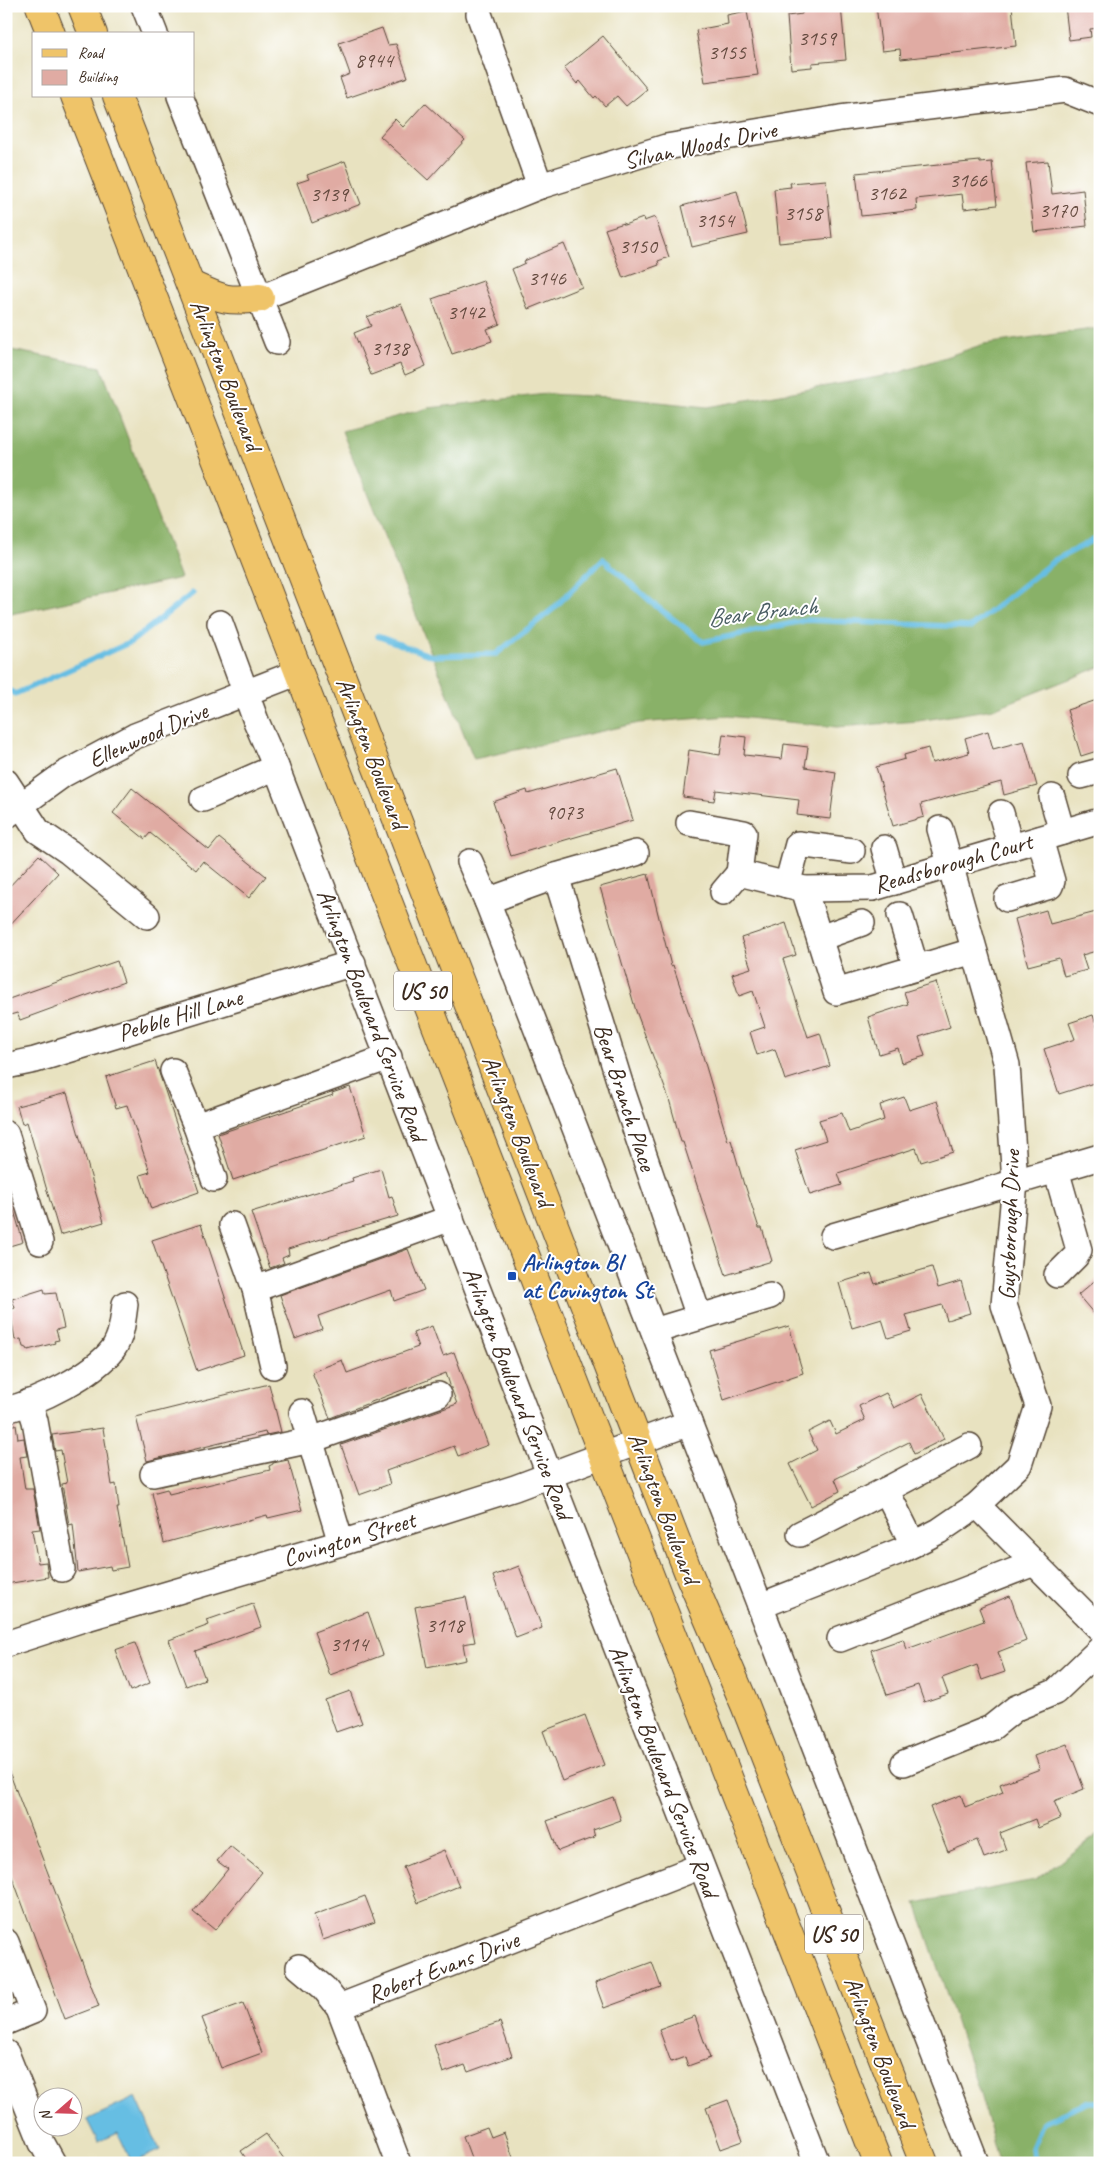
<svg xmlns="http://www.w3.org/2000/svg" width="1106" height="2169" font-family="Caveat,sans-serif">
  <style>
    .forest { fill: #89b167; stroke: #626e42 }
    .water { fill: #66bee3; stroke: #507480 }
    .lines { fill: none; stroke-linecap: round; stroke-linejoin: round }
    .stream { stroke: #66bee3; stroke-width: 5.5 }
    .building { fill: #e0aba3 }
    .minor-casing { stroke: #554636; stroke-width: 28 }
    .major-casing { stroke: #554636; stroke-width: 30 }
    .minor { stroke: #fff; stroke-width: 25 }
    .major { stroke: #efc469; stroke-width: 28 }
    .transit-dot { fill: #1a4fb4; stroke: #fff; stroke-width: 2 }
    .labels { text-anchor: middle; stroke-width: 4; stroke-linejoin: round; paint-order: stroke }
    .number-label { font-size: 21px; fill: #644a3f }
    .shield { fill: #fff; stroke: #766a62; stroke-width: 1 }
    .shield-label { font-size: 22px; font-weight: bold; fill: #3b2a1e }
    .street-label { font-size: 24px; fill: #3b2a1e; stroke: #fff }
    .transit-label { font-size: 24px; font-weight: bold; fill: #164399; stroke: #fff; text-anchor: start }
    .water-label { font-size: 25px; font-style: italic; fill: #4a5e63; stroke: #fff }
  </style>
  <rect width="100%" height="100%" fill="#fff"/>
  <filter id="ink" filterUnits="userSpaceOnUse"><feTurbulence type="fractalNoise" baseFrequency=".02" numOctaves="2"/><feDisplacementMap in="SourceGraphic" scale="10" xChannelSelector="R" yChannelSelector="G"/><feConvolveMatrix kernelMatrix="1 2 1 2 8 2 1 2 1" color-interpolation-filters="sRGB"/></filter>
  <filter id="wash" filterUnits="userSpaceOnUse"><feTurbulence type="fractalNoise" baseFrequency=".0096" numOctaves="4" result="noise"/><feDisplacementMap in="SourceGraphic" scale="20" xChannelSelector="R" yChannelSelector="G"/><feGaussianBlur stdDeviation="1.12" result="paint"/><feColorMatrix in="noise" values="0 0 0 0 0 0 0 0 0 0 0 0 0 0 0 0 0 1.4 0 .05"/><feComposite in="paint" operator="in"/></filter>
  <g filter="url(#wash)">
    <rect width="100%" height="100%" fill="#e8e2c0"/>
    <g class="forest">
      <polygon points="1100,328 1100,667 993,709 918,721 837,727 728,716 639,723 474,759 342,431 429,408 546,394 611,397 707,407 895,374 984,344"/>
      <polygon points="6,349 101,367 181,578 6,615"/>
      <polygon points="1100,1833 1100,2156 1087,2163 999,2163 980,2094 916,1903 1035,1880"/>
    </g>
    <polygon class="water" points="136,2097 160,2150 132,2163 118,2133 98,2142 87,2120"/>
    <g class="lines">
      <g class="stream">
        <polyline points="377,636 432,656 496,654 553,609 603,559 656,606 703,642 807,620 971,627 1055,560 1094,540 1100,542"/>
        <polyline points="6,688 15,694 131,642 193,593"/>
        <polyline points="1034,2163 1032,2148 1043,2122 1089,2102 1100,2102"/>
      </g>
    </g>
    <g id="blocks">
      <g class="building">
        <polygon points="802,6 841,6 846,60 812,63 812,67 791,69 787,16 802,14"/>
        <polygon points="876,6 1012,6 1016,46 901,59 900,49 882,51"/>
        <polygon points="1065,6 1100,6 1100,28 1090,29 1091,37 1069,40"/>
        <polygon points="747,11 758,75 705,82 696,30 728,24 727,15"/>
        <polygon points="382,28 388,45 396,44 408,77 347,98 340,78 350,74 339,43"/>
        <polygon points="603,36 647,89 626,106 617,96 605,106 596,96 594,98 580,81 577,84 564,68"/>
        <polygon points="425,103 465,140 428,180 380,136 395,119 403,127"/>
        <polygon points="345,161 361,204 312,223 297,183 309,179 307,175"/>
        <polygon points="980,161 980,163 992,162 997,205 964,209 962,194 916,199 917,210 861,216 856,173"/>
        <polygon points="1048,161 1052,194 1083,190 1087,226 1034,232 1026,163"/>
        <polygon points="826,180 832,238 779,243 774,189 791,187 790,183"/>
        <polygon points="737,191 748,234 692,247 682,206"/>
        <polygon points="655,217 669,257 658,261 659,265 623,278 605,229 624,223 624,225 643,218 644,221"/>
        <polygon points="564,244 582,287 528,309 512,269 525,263 524,261"/>
        <polygon points="483,281 500,324 487,329 492,341 452,354 432,299"/>
        <polygon points="401,304 426,366 405,375 400,364 371,375 354,333 371,326 367,317"/>
        <polygon points="1100,699 1100,750 1081,756 1067,710"/>
        <polygon points="988,731 993,749 1024,741 1037,786 1004,795 1001,782 921,804 924,817 893,826 876,767 905,759 904,755 928,748 932,763 969,753 965,738"/>
        <polygon points="723,734 746,737 744,755 782,759 784,744 808,747 805,767 836,772 830,819 797,815 799,800 716,790 714,801 683,797 689,750 720,755"/>
        <polygon points="617,768 633,820 511,856 493,802 527,790 528,794"/>
        <polygon points="132,788 209,850 219,838 266,876 249,898 203,861 196,870 150,833 145,839 113,813"/>
        <polygon points="39,855 58,873 6,929 6,890"/>
        <polygon points="648,874 671,966 673,965 702,1053 728,1141 731,1140 744,1185 745,1185 759,1228 762,1228 772,1261 726,1275 683,1142 681,1142 669,1099 636,1011 600,887"/>
        <polygon points="1046,910 1050,924 1100,911 1100,950 1082,955 1087,970 1064,976 1059,958 1028,966 1015,919"/>
        <polygon points="786,923 796,955 783,959 808,1037 820,1033 830,1066 785,1080 775,1049 757,1055 750,1032 765,1027 753,991 739,996 732,974 751,968 741,938"/>
        <polygon points="117,961 124,982 20,1020 17,1013 10,1015 6,1000"/>
        <polygon points="936,982 950,1027 919,1037 925,1056 902,1063 898,1048 879,1054 868,1017 908,1004 904,992"/>
        <polygon points="1093,1015 1100,1036 1100,1081 1059,1094 1044,1049 1075,1039 1069,1023"/>
        <polygon points="155,1061 199,1192 151,1209 140,1175 150,1172 127,1105 116,1108 106,1077"/>
        <polygon points="350,1087 366,1136 233,1180 218,1134 333,1095 332,1093"/>
        <polygon points="67,1093 104,1222 60,1235 27,1122 22,1124 17,1106"/>
        <polygon points="904,1097 909,1110 937,1101 953,1152 921,1162 916,1148 838,1173 842,1185 810,1195 795,1150 826,1140 819,1120 842,1113 849,1132 884,1120 880,1105"/>
        <polygon points="381,1169 389,1197 392,1196 398,1216 288,1249 289,1255 282,1258 284,1263 270,1268 251,1212 353,1181 352,1178"/>
        <polygon points="6,1200 11,1200 23,1242 6,1247"/>
        <polygon points="201,1224 244,1355 197,1371 152,1240"/>
        <polygon points="408,1249 424,1290 394,1301 391,1290 318,1316 322,1329 295,1339 280,1295"/>
        <polygon points="932,1267 938,1288 961,1281 970,1313 947,1320 942,1305 906,1315 911,1331 888,1338 882,1319 852,1328 839,1283 871,1273 875,1284"/>
        <polygon points="1100,1276 1100,1321 1078,1295"/>
        <polygon points="44,1289 45,1294 56,1293 64,1328 56,1330 59,1340 54,1341 55,1343 28,1350 27,1348 23,1347 21,1339 15,1340 10,1310 15,1308 12,1299"/>
        <polygon points="432,1326 443,1356 454,1352 488,1445 458,1456 454,1446 386,1471 390,1484 359,1495 341,1445 457,1404 451,1388 446,1373 330,1418 312,1372 342,1360 347,1373 418,1347 413,1333"/>
        <polygon points="789,1326 803,1373 724,1400 709,1350"/>
        <polygon points="269,1384 281,1432 266,1435 265,1432 147,1461 136,1417"/>
        <polygon points="886,1393 894,1408 922,1394 944,1439 914,1454 909,1442 835,1479 840,1491 811,1506 790,1464 817,1450 808,1432 830,1421 836,1434 865,1420 859,1406"/>
        <polygon points="16,1425 18,1439 24,1438 27,1456 20,1457 25,1489 33,1489 40,1529 32,1530 38,1563 46,1562 48,1577 6,1584 6,1426"/>
        <polygon points="103,1428 112,1485 116,1484 119,1508 117,1508 128,1567 111,1570 110,1566 78,1572 73,1524 69,1525 62,1484 67,1483 61,1450 55,1451 52,1435"/>
        <polygon points="288,1460 302,1510 268,1518 267,1515 164,1543 152,1493 167,1489 169,1494 270,1470 269,1466 273,1464 273,1463"/>
        <polygon points="519,1566 542,1628 516,1638 493,1576"/>
        <polygon points="1010,1596 1026,1641 998,1652 1005,1672 982,1680 977,1665 942,1678 948,1694 924,1702 918,1685 887,1695 871,1650 903,1639 907,1649 984,1621 979,1608"/>
        <polygon points="466,1597 475,1642 463,1644 466,1660 427,1668 415,1607"/>
        <polygon points="253,1604 261,1627 195,1651 205,1679 186,1686 169,1640 209,1625 207,1620"/>
        <polygon points="368,1612 383,1655 330,1675 314,1632"/>
        <polygon points="135,1643 150,1683 130,1691 115,1650"/>
        <polygon points="350,1691 362,1723 336,1732 325,1700"/>
        <polygon points="585,1715 604,1765 562,1781 543,1731"/>
        <polygon points="1067,1744 1084,1789 1054,1801 1061,1818 1038,1828 1035,1819 1000,1833 1006,1850 984,1858 977,1840 948,1852 930,1807 961,1795 965,1807 1003,1792 1000,1784 1040,1769 1035,1756"/>
        <polygon points="8,1769 99,2006 65,2019 6,1860 6,1770"/>
        <polygon points="613,1797 621,1820 593,1830 595,1837 558,1851 547,1821"/>
        <polygon points="230,1846 262,1872 215,1930 193,1912 228,1869 217,1861"/>
        <polygon points="444,1850 459,1886 418,1903 403,1867"/>
        <polygon points="365,1896 375,1922 323,1940 314,1915"/>
        <polygon points="652,1962 661,1987 604,2008 595,1983"/>
        <polygon points="243,2003 262,2053 221,2068 202,2018"/>
        <polygon points="695,2016 710,2058 688,2066 685,2057 671,2062 659,2029"/>
        <polygon points="500,2022 512,2056 468,2072 465,2065 443,2073 434,2045"/>
        <polygon points="728,2100 743,2141 721,2149 706,2108"/>
        <polygon points="487,2127 491,2137 504,2132 515,2163 473,2163 463,2136"/>
        <polygon points="266,2134 287,2163 249,2163 241,2151"/>
      </g>
    </g>
  </g>
  <g filter="url(#ink)">
    <use href="#blocks" fill-opacity="0" stroke="#554636" stroke-width="1"/>
    <g class="lines">
      <defs>
        <g id="minor">
          <polyline points="144,6 155,34"/>
          <polyline points="479,14 540,186"/>
          <polyline points="180,96 277,342"/>
          <polyline points="260,298 540,186 666,147 840,118 1065,90 1100,104"/>
          <polyline points="220,623 256,721 276,767 534,1435 817,2163"/>
          <polyline points="1081,776 1100,771"/>
          <polyline points="6,782 38,831 69,852 147,916"/>
          <polyline points="1052,797 1062,832"/>
          <polyline points="203,799 276,767"/>
          <polyline points="1001,813 1011,848"/>
          <polyline points="6,816 64,774 135,736 299,672"/>
          <polyline points="689,823 744,833 739,873"/>
          <polyline points="884,848 894,882"/>
          <polyline points="470,862 487,901 976,2163"/>
          <polyline points="556,876 623,1093 699,1317"/>
          <polyline points="787,885 798,844 852,851"/>
          <polyline points="804,889 836,992 973,951"/>
          <polyline points="723,892 739,873 804,889 873,888 1100,821"/>
          <polyline points="1007,899 1050,886 1052,881 1040,839"/>
          <polyline points="487,901 556,876 636,853"/>
          <polyline points="900,915 916,968"/>
          <polyline points="820,938 862,923"/>
          <polyline points="6,1066 35,1060 353,963"/>
          <polyline points="173,1071 196,1126 214,1179"/>
          <polyline points="196,1126 389,1057"/>
          <polyline points="6,1134 40,1242"/>
          <polyline points="1056,1170 1079,1250 1076,1256 1057,1275"/>
          <polyline points="232,1225 255,1289 273,1366"/>
          <polyline points="833,1236 1100,1157"/>
          <polyline points="255,1289 451,1218"/>
          <polyline points="654,1331 770,1296"/>
          <polyline points="29,1402 35,1421 62,1569"/>
          <path d="M6,1410C38,1402 93,1375 113,1349C122,1336 123,1319 125,1304"/>
          <polyline points="302,1412 341,1543"/>
          <polyline points="153,1474 311,1440 438,1395"/>
          <polyline points="977,1505 1100,1629"/>
          <polyline points="800,1534 886,1490"/>
          <polyline points="913,1544 886,1490 969,1446"/>
          <polyline points="760,1606 900,1551 939,1531 977,1505 1019,1465 1038,1406 1004,1305 1015,1182 1007,1065 940,829"/>
          <polyline points="840,1639 1034,1563"/>
          <polyline points="6,1644 83,1619 341,1543 515,1488 689,1423"/>
          <polyline points="904,1763 991,1728 1016,1708 1055,1692 1100,1649"/>
          <polyline points="6,1942 33,2011 6,2022"/>
          <polyline points="299,1967 324,1988 339,2007 398,2163"/>
          <polyline points="339,2007 701,1866"/>
          <polyline points="6,2053 42,2143 53,2163"/>
        </g>
        <g id="major">
          <polyline points="40,6 51,34"/>
          <polyline points="82,6 93,34"/>
          <polyline points="75,96 878,2163"/>
          <polyline points="117,96 638,1442 689,1574 745,1705 924,2163"/>
          <path d="M191,285C222,299 225,302 260,298"/>
        </g>
      </defs>
      <use href="#minor" class="minor-casing"/>
      <use href="#major" class="major-casing"/>
      <use href="#minor" class="minor"/>
      <use href="#major" class="major"/>
    </g>
  </g>
  <rect class="transit-dot" x="507" y="1271" width="10" height="10" rx="2.5"/>
  <g class="labels">
    <g class="number-label">
      <text x="817" y="45">3159</text>
      <text x="727" y="59">3155</text>
      <text x="374" y="67">8944</text>
      <text x="968" y="187">3166</text>
      <text x="887" y="200">3162</text>
      <text x="329" y="201">3139</text>
      <text x="1058" y="217">3170</text>
      <text x="803" y="220">3158</text>
      <text x="715" y="227">3154</text>
      <text x="638" y="253">3150</text>
      <text x="547" y="285">3146</text>
      <text x="466" y="319">3142</text>
      <text x="390" y="355">3138</text>
      <text x="564" y="819">9073</text>
      <text x="445" y="1632">3118</text>
      <text x="349" y="1651">3114</text>
    </g>
    <g class="shield">
      <rect x="394" y="971.5" width="58" height="39" rx="4"/>
      <rect x="805" y="1914.5" width="58" height="39" rx="4"/>
    </g>
    <g class="shield-label">
      <text x="423" y="999">US 50</text>
      <text x="834" y="1942">US 50</text>
    </g>
    <g class="street-label">
      <text transform="translate(700 145) rotate(-12)" y="8">Silvan Woods Drive</text>
      <text transform="translate(226 375) rotate(69)" y="8">Arlington Boulevard</text>
      <text transform="translate(148 735) rotate(-24)" y="8">Ellenwood Drive</text>
      <text transform="translate(372 753) rotate(69)" y="8">Arlington Boulevard</text>
      <text transform="translate(953 863) rotate(-16)" y="8">Readsborough Court</text>
      <text transform="translate(180 1015) rotate(-17)" y="8">Pebble Hill Lane</text>
      <text transform="translate(372 1015) rotate(69)" y="8">Arlington Boulevard Service Road</text>
      <text transform="translate(625 1097) rotate(72)" y="8">Bear Branch Place</text>
      <text transform="translate(518 1131) rotate(69)" y="8">Arlington Boulevard</text>
      <text transform="translate(1009 1225) rotate(-88)" y="8">Guysborough Drive</text>
      <text transform="translate(518 1393) rotate(69)" y="8">Arlington Boulevard Service Road</text>
      <text transform="translate(664 1508) rotate(69)" y="8">Arlington Boulevard</text>
      <text transform="translate(349 1539) rotate(-17)" y="8">Covington Street</text>
      <text transform="translate(664 1771) rotate(69)" y="8">Arlington Boulevard Service Road</text>
      <text transform="translate(443 1967) rotate(-21)" y="8">Robert Evans Drive</text>
      <text transform="translate(880 2052) rotate(69)" y="8">Arlington Boulevard</text>
    </g>
    <g class="transit-label">
      <text x="522" y="1270">Arlington Bl<tspan x="522" dy="28">at Covington St</tspan></text>
    </g>
    <g class="water-label">
      <text transform="translate(762 611) rotate(-7)" y="9">Bear Branch</text>
    </g>
  </g>
  <rect width="1106" height="2169" fill="none" stroke="#fff" stroke-width="25"/>
  <rect x="32" y="32" width="162" height="65" fill="#ffffff" stroke="#b1aaa5"/>
  <rect x="42" y="49" width="25" height="8" fill="#efc469" stroke="#b1aaa5"/>
  <text x="78" y="58" font-size="15" fill="#3b2a1e">Road</text>
  <rect x="42" y="70" width="25" height="15" fill="#e0aba3" stroke="#b1aaa5"/>
  <text x="78" y="82" font-size="15" fill="#3b2a1e">Building</text>
  <g transform="translate(58 2112) rotate(250)"><circle r="24" fill="#ffffff" stroke="#b1aaa5"/>
  <path d="M0-4L9 19L0 12L-9 19Z" fill="#d1495b"/>
  <text y="-8" font-size="14" font-weight="bold" text-anchor="middle" fill="#3b2a1e">N</text>
  </g>
</svg>
